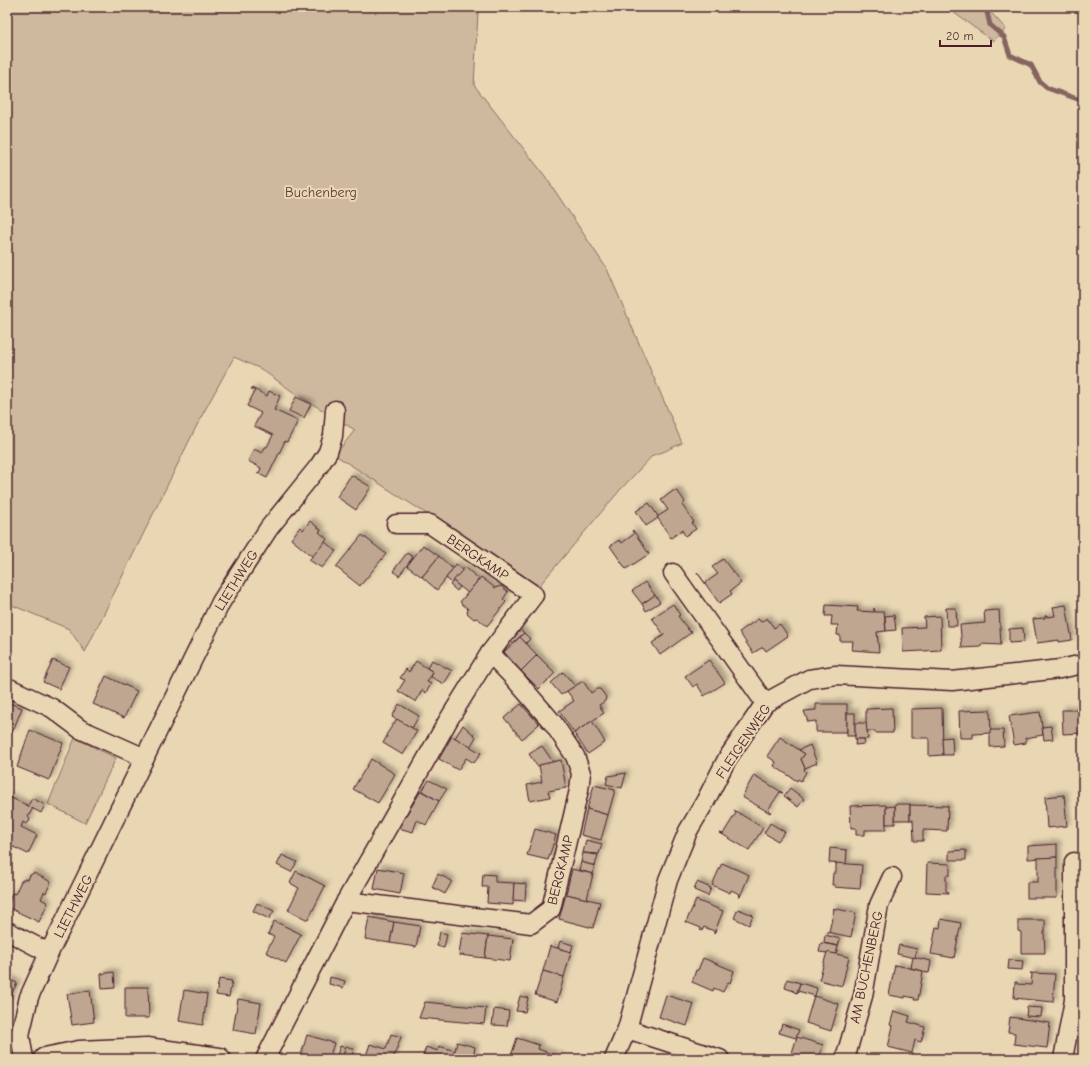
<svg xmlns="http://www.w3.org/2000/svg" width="1090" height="1066" font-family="'Comic Neue',sans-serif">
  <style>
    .green { fill: #cfb99e; stroke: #8c6c64 }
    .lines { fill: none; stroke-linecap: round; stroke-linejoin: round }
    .stream { stroke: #85635e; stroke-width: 5 }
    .building { fill: #bfa691; stroke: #4a1f2b; filter: url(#shadow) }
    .minor-casing { stroke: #4a1f2b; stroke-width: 21 }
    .major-casing { stroke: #4a1f2b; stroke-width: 25 }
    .minor { stroke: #e9d7b4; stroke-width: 18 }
    .major { stroke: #e9d7b4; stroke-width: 22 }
    .labels { text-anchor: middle; stroke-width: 4; stroke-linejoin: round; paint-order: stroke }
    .park-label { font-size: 14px; fill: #5e363c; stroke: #e9d7b4 }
    .street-label { font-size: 14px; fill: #4a1f2b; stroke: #e9d7b4 }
  </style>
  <defs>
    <filter id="shadow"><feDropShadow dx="3.5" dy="-3.5" stdDeviation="2" flood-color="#0004"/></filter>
  </defs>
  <rect width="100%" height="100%" fill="#e9d7b4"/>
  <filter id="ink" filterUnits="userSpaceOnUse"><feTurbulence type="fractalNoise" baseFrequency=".025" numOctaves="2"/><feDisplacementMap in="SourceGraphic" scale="8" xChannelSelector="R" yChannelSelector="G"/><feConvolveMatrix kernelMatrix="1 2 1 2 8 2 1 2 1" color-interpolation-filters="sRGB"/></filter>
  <g filter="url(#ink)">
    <g class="green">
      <polygon points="7,7 496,7 478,12 474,85 545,176 607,269 682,443 663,452 653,455 620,490 539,586 335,455 355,430 296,394 261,369 234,357 200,419 85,652 69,629 7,603"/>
      <polygon points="946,7 986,7 1006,29 993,41"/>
      <polygon points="75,738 116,758 85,823 48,804"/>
    </g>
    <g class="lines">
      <polyline class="stream" points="984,7 987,12 990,25 1004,37 1010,55 1031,65 1040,82 1047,88 1083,101"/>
    </g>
    <g class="building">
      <polygon points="252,388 267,396 269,391 280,396 274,410 298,421 287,442 285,441 267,478 257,473 259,473 261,468 248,461 254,449 262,453 265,447 267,447 273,435 254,426 261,413 247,406 255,391 251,389"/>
      <polygon points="296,397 311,404 304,418 289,411"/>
      <polygon points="351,475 371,487 356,510 337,497"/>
      <polygon points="673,491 676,491 679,493 685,502 682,505 694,522 692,523 696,529 685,536 682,530 671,538 657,517 668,510 661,500"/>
      <polygon points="649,503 658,516 657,517 658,518 646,526 636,511"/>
      <polygon points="310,521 321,530 319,532 327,539 313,557 291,539 300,527 303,530"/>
      <polygon points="633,530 649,554 626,569 610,546 619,540 622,543 634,534 632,531"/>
      <polygon points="362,535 386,554 360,586 336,567"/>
      <polygon points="325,542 336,551 322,568 309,560"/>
      <polygon points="423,545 439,556 422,577 407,566"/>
      <polygon points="407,553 413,557 399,576 393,571"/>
      <polygon points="439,556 453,569 437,590 422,577"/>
      <polygon points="723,559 741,583 730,591 732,594 719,603 697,572 705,583 718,574 712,567"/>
      <polygon points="456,564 463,570 452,583 446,578"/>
      <polygon points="465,567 479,579 468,593 453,581"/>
      <polygon points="481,577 495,588 501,586 508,592 503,599 506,602 487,626 477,618 474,619 467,613 468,609 460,602"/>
      <polygon points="453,581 460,587 457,591 450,585"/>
      <polygon points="645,582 655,595 642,604 632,591"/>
      <polygon points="655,595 660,602 646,611 642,604"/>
      <polygon points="673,604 680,615 678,616 690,632 691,631 692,632 660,655 652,643 664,635 652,618"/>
      <polygon points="826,605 858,607 857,611 874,612 874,608 875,612 884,612 886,631 877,632 879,652 852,650 853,641 840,641 840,635 837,635 838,625 831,625 832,616 825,616"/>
      <polygon points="1066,605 1072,640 1059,642 1059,640 1037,643 1033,619 1045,618 1045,616 1047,615 1047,617 1055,616 1053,607"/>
      <polygon points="946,608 956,608 957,626 947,626"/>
      <polygon points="999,610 1001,645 981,644 981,647 962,648 960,625 985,623 984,611"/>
      <polygon points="894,615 896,630 886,631 885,616"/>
      <polygon points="940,616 941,650 903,652 902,628 925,627 924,617"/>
      <polygon points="767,618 774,628 780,624 788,636 766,651 763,647 753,653 739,632 758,619 761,622"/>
      <polygon points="516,626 524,633 513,643 507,637"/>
      <polygon points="1023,628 1024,642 1009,643 1009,629"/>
      <polygon points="524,633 530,639 526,643 520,637"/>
      <polygon points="520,637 537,655 521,671 504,652"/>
      <polygon points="537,655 555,673 539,689 521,671"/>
      <polygon points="53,660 69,667 59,689 43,682"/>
      <polygon points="432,660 452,671 444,684 431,677 433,672 427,668"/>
      <polygon points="709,660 725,683 704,696 697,684 693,687 685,676"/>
      <polygon points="416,661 433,672 427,682 431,684 426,693 422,690 416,702 398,691 405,680 400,678 406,669 409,672"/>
      <polygon points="563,672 575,686 561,695 551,683"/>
      <polygon points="106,676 137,691 124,718 93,704"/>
      <polygon points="583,681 591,693 597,689 600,689 606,697 605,701 599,705 604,713 574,733 559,711 574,701 567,691"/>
      <polygon points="7,702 22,708 12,733 7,731"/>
      <polygon points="399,704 419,716 412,728 392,717"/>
      <polygon points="521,704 539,724 522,739 504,718"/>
      <polygon points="816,704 847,704 847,732 816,732 816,721 808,722 804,711 816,710"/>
      <polygon points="892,708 893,733 875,733 875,731 867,731 866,733 866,709"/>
      <polygon points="942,708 943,755 929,756 929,738 911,738 911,709"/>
      <polygon points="990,710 991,737 990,733 973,734 973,738 960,738 959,711"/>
      <polygon points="1062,710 1083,710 1083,733 1063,734"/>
      <polygon points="1040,712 1043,735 1025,738 1026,743 1014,745 1009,716"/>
      <rect x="847" y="713" width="8" height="23"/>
      <polygon points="397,719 417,731 403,755 383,743 387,736 386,735"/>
      <polygon points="592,721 605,742 588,754 574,733"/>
      <polygon points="855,723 866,723 868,739 855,739"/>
      <polygon points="463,725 476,737 470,747 455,738"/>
      <polygon points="1051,726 1053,739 1044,740 1042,727"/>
      <polygon points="30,730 63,743 49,780 17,767"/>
      <polygon points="990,730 1003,730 1004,746 990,747"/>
      <polygon points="452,736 481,753 474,763 466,758 458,770 439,759"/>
      <polygon points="780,737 805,754 801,759 805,768 804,770 806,772 801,781 798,779 797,781 774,766 776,762 767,756"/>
      <polygon points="952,737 953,755 943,755 942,738"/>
      <polygon points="856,739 864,739 865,744 855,745"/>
      <polygon points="810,745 817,763 805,768 801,759 805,754 799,750"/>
      <polygon points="542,746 553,762 537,766 529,754"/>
      <polygon points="371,759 395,774 378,803 353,789"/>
      <polygon points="561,760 566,788 548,791 550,797 530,801 527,785 542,782 539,765"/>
      <polygon points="626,773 622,788 606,784 608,776"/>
      <polygon points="754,775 783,793 780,792 768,810 771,812 770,813 742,797"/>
      <polygon points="429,780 447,789 439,801 422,791"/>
      <polygon points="594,785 615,790 608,815 587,809"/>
      <polygon points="790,788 804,799 798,807 784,796"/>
      <polygon points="421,791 439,801 426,825 417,820 413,832 398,828"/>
      <polygon points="1064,795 1067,826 1047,828 1045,797"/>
      <polygon points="7,796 33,808 28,817 30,819 29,822 26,824 23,822 21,827 37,835 28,854 7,844"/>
      <polygon points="32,798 45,805 41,813 28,806"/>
      <rect x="895" y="804" width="15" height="16"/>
      <polygon points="886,805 886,830 865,830 865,835 856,835 856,828 851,828 850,806"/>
      <polygon points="910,805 948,806 947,831 923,830 923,841 914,841 913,820 910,820"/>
      <polygon points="895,806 895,824 886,824 886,807"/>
      <polygon points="587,809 608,815 601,840 581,835"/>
      <polygon points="734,810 763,828 749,850 720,833 723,834 736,813"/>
      <polygon points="770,823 785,832 778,841 764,833"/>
      <polygon points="535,829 556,835 548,860 527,855"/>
      <polygon points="586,840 602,844 599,854 583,853"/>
      <polygon points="1057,844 1057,857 1028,859 1028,846"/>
      <polygon points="830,848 847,850 846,864 829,863"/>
      <polygon points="966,850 966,860 949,860 949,851"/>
      <polygon points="583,853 598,855 595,866 581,862"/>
      <polygon points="282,855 297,862 291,872 277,865"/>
      <polygon points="1057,857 1057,898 1027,898 1027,882 1038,882 1038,858"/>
      <polygon points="581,862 595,866 593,874 579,870"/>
      <polygon points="722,863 749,875 740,897 739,897 740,894 731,890 730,893 712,885"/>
      <polygon points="836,863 862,865 860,889 834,887 835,885 832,885 833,873 836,873"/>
      <polygon points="927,863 950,864 950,875 946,875 946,891 949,892 949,893 926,892"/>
      <polygon points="378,868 404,873 400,894 374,889"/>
      <polygon points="572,869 593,874 587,899 566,894"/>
      <polygon points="296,871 325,886 308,920 288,910 299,888 290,883"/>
      <polygon points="34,873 51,882 46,893 44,892 41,899 48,903 39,922 7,907 12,893 15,894 21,881 25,879 28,880 30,875"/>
      <polygon points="438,874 452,881 445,894 432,887"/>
      <polygon points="483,874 495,875 495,882 514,883 513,905 487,903 488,887 482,887"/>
      <polygon points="697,882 711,888 708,896 694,890"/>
      <polygon points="514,883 526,884 525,901 513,900"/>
      <polygon points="566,894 600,902 593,928 559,919"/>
      <polygon points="696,900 723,911 714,934 714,931 704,927 702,931 700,930 701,928 686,922"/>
      <polygon points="257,903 274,911 269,919 253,911"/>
      <polygon points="832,908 856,913 851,937 827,932 829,932 834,909"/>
      <polygon points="738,909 753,915 749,925 734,918"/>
      <polygon points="369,917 394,922 390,943 365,939"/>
      <polygon points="941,919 961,923 954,958 931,954 936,927 940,928"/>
      <polygon points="1018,920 1045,920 1045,932 1044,932 1045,953 1021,953 1021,932 1018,931"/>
      <polygon points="274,921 301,934 286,963 266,952 274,937 268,934"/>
      <polygon points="394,922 420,926 416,947 390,943"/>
      <polygon points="440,932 447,934 444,948 437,946"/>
      <polygon points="462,933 488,936 485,958 459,955"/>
      <polygon points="825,935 840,939 838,946 824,943"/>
      <polygon points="488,936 513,939 510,961 485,958"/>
      <polygon points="560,941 573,945 571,952 558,948"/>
      <polygon points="821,943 838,946 836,954 819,952"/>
      <polygon points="899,945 917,949 915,958 897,954"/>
      <polygon points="550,946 571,952 564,977 543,971"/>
      <polygon points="827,952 849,957 842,986 819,980"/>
      <polygon points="913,957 931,961 929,973 923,972 923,971 911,968"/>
      <polygon points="703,958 734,971 730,983 728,982 723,992 714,988 713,991 692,982 696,970 698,970"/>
      <polygon points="1009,960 1023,961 1022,970 1008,969"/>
      <polygon points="895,965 923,971 918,1000 914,1000 915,998 905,996 905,998 889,995"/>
      <polygon points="543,971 564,977 557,1002 535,995"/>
      <polygon points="114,972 115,988 102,989 101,974"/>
      <polygon points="1030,973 1055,974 1053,1002 1014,998 1015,982 1017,982 1017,984 1031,985 1032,974"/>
      <polygon points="330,977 345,981 343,988 329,984"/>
      <polygon points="7,979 17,983 7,1004"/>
      <polygon points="219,979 232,981 229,997 216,995"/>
      <polygon points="787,979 800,983 797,993 794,992 794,991 785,988"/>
      <polygon points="800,983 817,988 815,996 798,991 797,993"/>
      <polygon points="125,987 148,987 149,1018 125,1018"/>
      <polygon points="90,990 94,1022 72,1025 67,994"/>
      <polygon points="184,990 207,994 203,1025 179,1021"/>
      <polygon points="666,995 694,1004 687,1026 659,1017"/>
      <polygon points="520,996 528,998 525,1012 516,1011"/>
      <polygon points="814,996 839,1004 831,1031 806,1023"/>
      <polygon points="238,999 261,1003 256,1034 233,1030"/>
      <polygon points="425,1002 486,1008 484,1024 419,1018"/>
      <polygon points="1027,1007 1042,1008 1041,1017 1026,1016"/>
      <polygon points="494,1009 509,1011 507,1026 492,1025"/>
      <polygon points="894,1011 910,1016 908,1022 925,1027 921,1042 915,1040 912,1053 888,1047 893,1026 890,1025"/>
      <polygon points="1010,1017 1050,1023 1047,1048 1014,1044 1015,1033 1008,1032"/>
      <polygon points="782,1024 799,1030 796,1038 779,1033"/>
      <polygon points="391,1034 401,1037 393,1059 365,1059 370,1044 386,1049"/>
      <polygon points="307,1035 334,1043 329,1059 313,1059 301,1055"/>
      <polygon points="797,1037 823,1045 819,1059 790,1059"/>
      <polygon points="517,1038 539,1045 538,1049 560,1057 560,1059 510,1059"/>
      <polygon points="457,1042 475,1047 473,1059 422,1059 426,1047 438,1051 439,1046 455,1051"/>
      <polygon points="340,1046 346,1048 342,1059 337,1059 336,1058"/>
      <polygon points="346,1046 354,1049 351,1059 342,1059"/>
    </g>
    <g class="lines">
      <defs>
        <g id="minor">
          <polyline points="673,573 765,703"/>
          <polyline points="7,687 52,708 80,729 145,758"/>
          <polyline points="346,901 531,924 551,909 579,790 581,773 575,756 553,723 514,678 490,653"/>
          <polyline points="7,931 49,953"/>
          <polyline points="627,1029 720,1059"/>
          <polyline points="24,1059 20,1035 29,997 49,953 221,602 269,528 319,466 328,452 333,436 335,410"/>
          <polyline points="265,1059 346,901 449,719 490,653 534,595 430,524 396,524"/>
          <polyline points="614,1059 627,1029 668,880 688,831 705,802 727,759 765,703 809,679 836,675 952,681 1060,669 1083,664"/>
          <polyline points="845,1059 863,996 879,905 892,877"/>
          <polyline points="1063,1059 1074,1000 1074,862"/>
        </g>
        <polyline id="major" points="45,1059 79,1052 147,1049 219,1059"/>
      </defs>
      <use href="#minor" class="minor-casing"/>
      <use href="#major" class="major-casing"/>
      <use href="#minor" class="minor"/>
      <use href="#major" class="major"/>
    </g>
  </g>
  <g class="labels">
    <g class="park-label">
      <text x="321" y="197">Buchenberg</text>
    </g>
    <g class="street-label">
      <text transform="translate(478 557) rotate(34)" y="5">BERGKAMP</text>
      <text transform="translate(236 580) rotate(-58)" y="5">LIETHWEG</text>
      <text transform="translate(743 741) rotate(-56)" y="5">FLEIGENWEG</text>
      <text transform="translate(560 870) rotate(-76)" y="5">BERGKAMP</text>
      <text transform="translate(73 906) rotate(-63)" y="5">LIETHWEG</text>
      <text transform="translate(866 967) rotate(-78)" y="5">AM BUCHENBERG</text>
    </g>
  </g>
  <rect width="1090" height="1066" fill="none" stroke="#e9d7b4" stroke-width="24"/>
  <rect x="12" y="12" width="1066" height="1042" fill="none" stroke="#4a1f2b" stroke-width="1.5" filter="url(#ink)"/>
  <path d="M940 40v6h51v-6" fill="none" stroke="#4a1f2b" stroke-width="2"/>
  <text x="946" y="40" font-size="12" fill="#4a1f2b" stroke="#e9d7b4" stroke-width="3" paint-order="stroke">20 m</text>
</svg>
